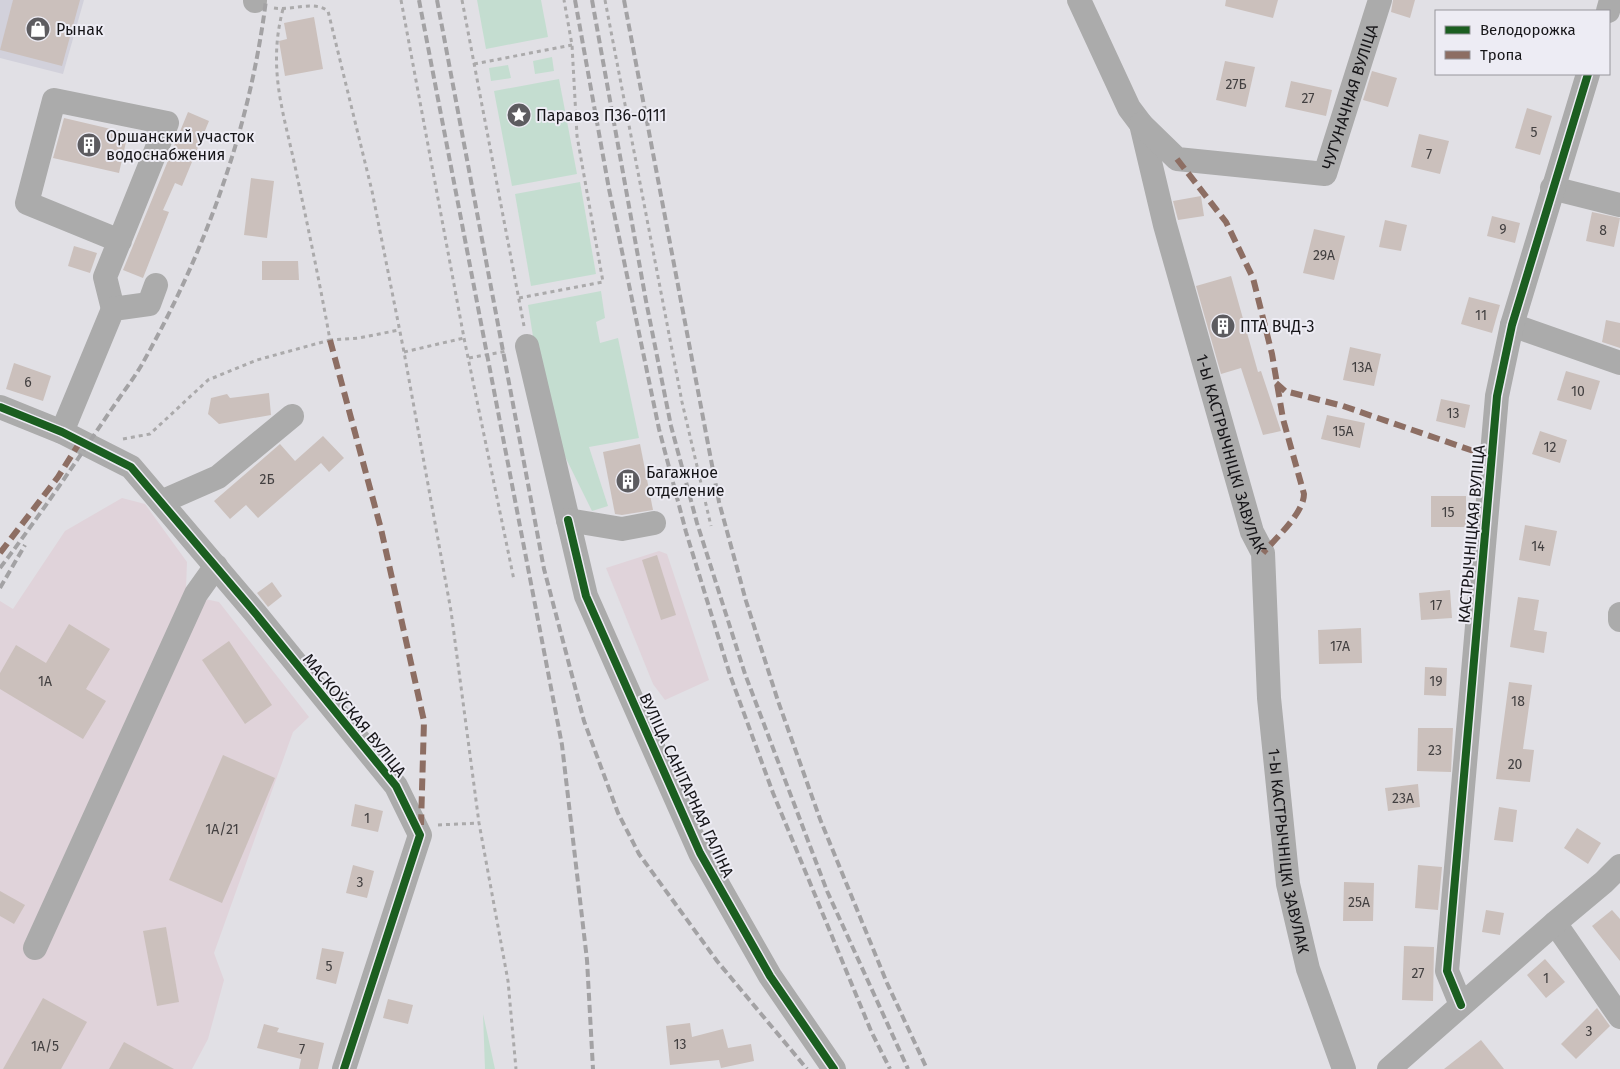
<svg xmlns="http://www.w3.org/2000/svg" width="1620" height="1069" font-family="'Fira Sans',sans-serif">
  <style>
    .built { fill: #d2d1db }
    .industrial { fill: #e0d3da }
    .green { fill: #c4ddd0 }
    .building { fill: #cbc0bc }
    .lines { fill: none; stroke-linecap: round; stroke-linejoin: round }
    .path { stroke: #abaaab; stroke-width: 3; stroke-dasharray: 4 4; stroke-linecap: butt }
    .minor { stroke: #ababab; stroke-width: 24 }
    .rail { stroke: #a3a2a4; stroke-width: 4; stroke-dasharray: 8 4; stroke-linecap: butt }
    .quiet { stroke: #8d6e63; stroke-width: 6; stroke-dasharray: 12 6; stroke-linecap: butt }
    .cycleway-casing { stroke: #edecf4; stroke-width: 11 }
    .cycleway { stroke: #1b5e20; stroke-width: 8 }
    .labels { text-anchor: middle; stroke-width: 4; stroke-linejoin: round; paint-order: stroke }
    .number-label { font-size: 14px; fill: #434041 }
    .poi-label { font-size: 16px; fill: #161518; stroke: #edecf4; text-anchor: start }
    .street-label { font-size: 16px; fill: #161518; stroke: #edecf4 }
  </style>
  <rect width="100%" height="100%" fill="#e1e0e5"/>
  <polygon class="built" points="0,0 84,0 63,74 0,58"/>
  <g class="industrial">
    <polygon points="122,498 145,504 187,562 186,588 205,599 219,602 309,717 293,732 214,953 224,980 208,1039 192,1069 0,1069 0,601 13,609 65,531"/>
    <polygon points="659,551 667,554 709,680 665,700 653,684 606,568"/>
  </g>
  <g class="green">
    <polygon points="477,0 541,0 548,37 486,49"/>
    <polygon points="552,57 554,71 535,74 533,61"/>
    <polygon points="508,65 511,78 491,81 489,68"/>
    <polygon points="559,79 577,174 512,186 494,91"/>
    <polygon points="580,182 596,274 531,286 515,194"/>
    <polygon points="601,291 605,318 596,322 600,343 618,338 639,438 589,447 608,506 592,511 546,418 528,305"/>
    <polygon points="483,1014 495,1069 485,1069"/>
  </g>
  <g class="building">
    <polygon points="13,0 80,0 62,66 0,50"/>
    <polygon points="1226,0 1278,0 1273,18 1225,6"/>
    <polygon points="1393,0 1415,0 1410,18 1391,12"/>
    <polygon points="314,17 323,69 285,76 279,41 287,39 284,23"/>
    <polygon points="1225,61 1255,67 1246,107 1216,100"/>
    <polygon points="1372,71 1397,78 1388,107 1363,100"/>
    <polygon points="1291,81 1332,90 1326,116 1285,107"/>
    <polygon points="1527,108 1552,116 1540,155 1515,148"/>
    <polygon points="188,112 209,121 182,186 175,183 163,210 169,212 143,278 123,270"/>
    <polygon points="64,118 128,133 119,173 53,158"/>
    <polygon points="1419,134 1449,141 1440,174 1411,167"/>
    <polygon points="251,178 274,181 267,238 244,235"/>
    <polygon points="1201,196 1204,216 1178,220 1173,201"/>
    <polygon points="1592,212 1620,218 1614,247 1586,241"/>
    <polygon points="1492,216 1520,223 1515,243 1487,236"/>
    <polygon points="1385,220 1407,225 1401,251 1379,247"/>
    <polygon points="1314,229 1345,236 1334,280 1303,273"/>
    <polygon points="74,246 97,253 90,273 68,266"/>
    <polygon points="262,261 298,261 299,280 262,280"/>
    <polygon points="1231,276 1258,372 1261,371 1281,431 1263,435 1241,368 1221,374 1196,286"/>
    <polygon points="1469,297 1500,305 1492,333 1461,324"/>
    <polygon points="1606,320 1620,323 1620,348 1602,342"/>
    <polygon points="1350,347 1381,354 1374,386 1343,380"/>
    <polygon points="14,363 51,376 43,401 6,389"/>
    <polygon points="1566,371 1600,381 1591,410 1557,400"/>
    <polygon points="269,393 271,415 219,424 208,414 211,398 227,394 230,398"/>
    <polygon points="1441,399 1470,405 1465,428 1436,421"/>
    <polygon points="1327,415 1365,423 1360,448 1321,439"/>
    <polygon points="1540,431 1567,440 1560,463 1532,454"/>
    <polygon points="323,436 344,458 329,472 321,463 258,518 246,505 230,519 214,501 280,444 295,461"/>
    <polygon points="640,444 653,510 622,515 615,514 603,452"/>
    <rect x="1431" y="496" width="35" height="31"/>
    <polygon points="1525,525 1557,531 1550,566 1519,560"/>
    <polygon points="657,555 676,615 661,620 642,560"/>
    <polygon points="272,582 282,596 268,607 257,593"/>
    <polygon points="1450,590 1452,618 1421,620 1419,593"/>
    <polygon points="1518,597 1539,600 1534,630 1547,632 1544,653 1510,647"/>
    <polygon points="69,624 110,649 86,689 106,701 83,739 0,689 0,673 16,645 46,663"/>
    <polygon points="1361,628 1362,663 1319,664 1318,630"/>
    <polygon points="229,641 272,705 245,724 202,660"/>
    <polygon points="1425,667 1447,668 1446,696 1424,695"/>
    <polygon points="1509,682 1532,685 1523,749 1534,750 1530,782 1496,779"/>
    <polygon points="1418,728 1453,728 1451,772 1417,771"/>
    <polygon points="223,755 275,778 222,903 169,880"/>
    <polygon points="1418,784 1420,807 1388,811 1385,788"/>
    <polygon points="355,804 383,811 378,832 351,826"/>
    <polygon points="1499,807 1517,810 1513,842 1494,840"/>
    <polygon points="1577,828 1601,843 1588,864 1564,848"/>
    <polygon points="353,865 374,871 367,898 346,893"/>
    <polygon points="1418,865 1442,867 1438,910 1415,908"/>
    <polygon points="1344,882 1374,883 1373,921 1343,921"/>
    <polygon points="0,891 25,905 14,924 0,916"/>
    <polygon points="1486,910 1504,913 1500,935 1482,932"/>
    <polygon points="1612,910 1620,919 1620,961 1592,926"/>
    <polygon points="166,927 179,1002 157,1006 143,931"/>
    <polygon points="1404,946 1434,947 1433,1001 1402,1000"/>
    <polygon points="322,948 344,952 336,984 316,979"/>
    <polygon points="1545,959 1565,982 1546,998 1527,975"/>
    <polygon points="43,998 87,1022 61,1069 3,1069"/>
    <polygon points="388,999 413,1005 408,1024 383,1018"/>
    <polygon points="1597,1008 1610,1026 1576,1059 1561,1044"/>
    <polygon points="690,1023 692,1037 723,1029 728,1048 751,1044 754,1061 721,1068 719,1060 670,1065 666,1026"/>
    <polygon points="264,1024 279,1028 277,1032 324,1043 318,1069 299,1069 301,1059 257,1048"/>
    <polygon points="1481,1040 1504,1069 1444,1069"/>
    <polygon points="124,1042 174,1069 109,1069"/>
  </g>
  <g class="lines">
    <g class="path">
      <polyline points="401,0 464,338 514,580"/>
      <polyline points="462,0 524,326"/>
      <polyline points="605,0 682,402 711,526"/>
      <path d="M274,8C292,11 313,0 328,11L372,191L404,352L451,611L479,823L508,981L516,1069"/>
      <path d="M283,9C267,70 284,113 296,171C308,227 320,284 330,340L359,338L399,330"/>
      <polyline points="474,64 572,45"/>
      <polyline points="519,298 603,282 577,136 572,45 564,0"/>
      <polyline points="404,352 464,338"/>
      <polyline points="469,358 507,351"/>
      <polyline points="123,439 150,434 208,380 257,360 330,340"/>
      <polyline points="438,825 479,823"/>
    </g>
    <g class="minor">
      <polyline points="255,0 255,1"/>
      <path id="s1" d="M1079,0L1129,108L1141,124L1165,225L1252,532L1263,553L1269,698L1288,884L1308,969L1344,1069"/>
      <polyline points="1608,11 1611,0"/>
      <path id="s2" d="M1141,124L1177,159L1325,174L1380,0"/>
      <polyline points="1552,188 1620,205"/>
      <polyline points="113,309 105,277 167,123 54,100 27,203 120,241"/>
      <polyline points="1512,325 1620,363"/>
      <polyline points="527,346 586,596 700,853 770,976 834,1069"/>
      <polyline points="0,407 62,432 131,467 256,614 396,786 420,835 344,1069"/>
      <polyline points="62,432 113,309 149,304 156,285"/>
      <polyline points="161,502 218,477 292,416"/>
      <polyline points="568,520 622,529 654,523"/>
      <polyline points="1620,614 1620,620"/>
      <polyline points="1555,923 1620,1017"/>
      <polyline points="35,948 196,594 216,566"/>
      <polyline points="1461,1005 1447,971 1497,396 1512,325 1588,74"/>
      <polyline points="1389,1069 1555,923 1604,882 1620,866"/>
    </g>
    <g class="rail">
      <polyline points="419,0 562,745 587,960 593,1069"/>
      <polyline points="437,0 544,569 584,721 618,813 639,854 717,961 807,1069"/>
      <polyline points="575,0 609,189 659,429 686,532 730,675 773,793 871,1031 890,1069"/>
      <polyline points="592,0 646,301 671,426 697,523 745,674 827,891 908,1069"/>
      <polyline points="624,0 719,502 746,601 778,701 820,819 887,983 927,1069"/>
      <path d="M0,568C39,517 75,463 111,410C121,395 132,381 141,366C205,253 250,129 266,0"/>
      <polyline points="0,588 25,545"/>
    </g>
    <g class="quiet">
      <path d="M1177,159L1226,222L1253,278L1272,354L1283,419L1304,494C1304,513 1275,539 1263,553"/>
      <polyline points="330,340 381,529 424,721 421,825"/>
      <polyline points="1276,383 1285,391 1343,406 1491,457"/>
      <polyline points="0,553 58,477 80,442"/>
    </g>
    <defs>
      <g id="cycleway">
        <polyline points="0,407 62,432 131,467 256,614 396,786 420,835 344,1069"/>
        <polyline points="568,520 586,596 700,853 770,976 834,1069"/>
        <polyline points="1461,1005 1447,971 1497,396 1512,325 1588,74"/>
      </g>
    </defs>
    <use href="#cycleway" class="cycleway-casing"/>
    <use href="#cycleway" class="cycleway"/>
  </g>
  <defs>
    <symbol id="shop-disc" viewBox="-11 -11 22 22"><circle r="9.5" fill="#5d5c60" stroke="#edecf4"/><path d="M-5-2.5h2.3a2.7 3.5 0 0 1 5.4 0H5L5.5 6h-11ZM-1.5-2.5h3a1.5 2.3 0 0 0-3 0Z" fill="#fff"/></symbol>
    <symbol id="sight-disc" viewBox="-11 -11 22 22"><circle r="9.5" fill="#5d5c60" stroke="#edecf4"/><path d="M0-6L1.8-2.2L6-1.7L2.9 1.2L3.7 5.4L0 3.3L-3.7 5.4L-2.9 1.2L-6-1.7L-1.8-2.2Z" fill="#fff"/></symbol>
    <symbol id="building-disc" viewBox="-11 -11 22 22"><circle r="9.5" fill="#5d5c60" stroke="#edecf4"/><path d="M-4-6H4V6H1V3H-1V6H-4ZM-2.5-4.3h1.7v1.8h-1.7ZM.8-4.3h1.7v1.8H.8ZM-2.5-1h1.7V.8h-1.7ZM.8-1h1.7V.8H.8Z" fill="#fff"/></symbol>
  </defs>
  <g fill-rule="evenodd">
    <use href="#shop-disc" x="24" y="15" width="28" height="28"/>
    <use href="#sight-disc" x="505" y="101" width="28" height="28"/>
    <use href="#building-disc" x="75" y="131" width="28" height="28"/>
    <use href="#building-disc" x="1209" y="312" width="28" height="28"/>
    <use href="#building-disc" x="614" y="467" width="28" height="28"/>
  </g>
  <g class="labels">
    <g class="number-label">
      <text x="1236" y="89">27Б</text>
      <text x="1308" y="103">27</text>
      <text x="1534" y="137">5</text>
      <text x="1429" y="159">7</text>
      <text x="1503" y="234">9</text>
      <text x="1603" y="235">8</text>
      <text x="1324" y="260">29А</text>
      <text x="1481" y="320">11</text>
      <text x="1362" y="372">13А</text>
      <text x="28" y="387">6</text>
      <text x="1578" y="396">10</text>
      <text x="1453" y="418">13</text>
      <text x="1343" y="436">15А</text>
      <text x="1550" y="452">12</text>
      <text x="267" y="484">2Б</text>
      <text x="1448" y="517">15</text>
      <text x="1538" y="551">14</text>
      <text x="1436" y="610">17</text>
      <text x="1340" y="651">17А</text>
      <text x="45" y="686">1А</text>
      <text x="1436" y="686">19</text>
      <text x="1518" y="706">18</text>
      <text x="1435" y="755">23</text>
      <text x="1515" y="769">20</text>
      <text x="1403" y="803">23А</text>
      <text x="367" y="823">1</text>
      <text x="222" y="834">1А/21</text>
      <text x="360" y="887">3</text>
      <text x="1359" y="907">25А</text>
      <text x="329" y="971">5</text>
      <text x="1418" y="978">27</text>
      <text x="1546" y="983">1</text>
      <text x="1589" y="1036">3</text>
      <text x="680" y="1049">13</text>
      <text x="45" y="1051">1А/5</text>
      <text x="302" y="1054">7</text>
    </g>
    <g class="poi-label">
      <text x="56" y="35">Рынак</text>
      <text x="536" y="121">Паравоз П36-0111</text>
      <text x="106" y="142">Оршанский участок<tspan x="106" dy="18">водоснабжения</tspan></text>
      <text x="1240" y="332">ПТА ВЧД-3</text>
      <text x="646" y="478">Багажное<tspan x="646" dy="18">отделение</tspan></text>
    </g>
    <g class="street-label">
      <text dy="6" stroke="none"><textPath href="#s2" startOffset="280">ЧУГУНАЧНАЯ ВУЛІЦА</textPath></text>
      <text dy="6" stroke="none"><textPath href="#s1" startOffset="481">1-Ы КАСТРЫЧНІЦКІ ЗАВУЛАК</textPath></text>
      <text transform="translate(1471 534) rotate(-85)" y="6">КАСТРЫЧНІЦКАЯ ВУЛІЦА</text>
      <text transform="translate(355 715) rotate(51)" y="6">МАСКОЎСКАЯ ВУЛІЦА</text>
      <text transform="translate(687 785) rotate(65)" y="6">ВУЛІЦА САНІТАРНАЯ ГАЛІНА</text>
      <text dy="6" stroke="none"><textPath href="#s1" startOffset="885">1-Ы КАСТРЫЧНІЦКІ ЗАВУЛАК</textPath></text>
    </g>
  </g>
  <rect x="1435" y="10" width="175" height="65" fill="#edecf4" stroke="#97969c"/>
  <rect x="1445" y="26" width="25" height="8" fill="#1b5e20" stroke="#97969c"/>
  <text x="1480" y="35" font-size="15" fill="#161518">Велодорожка</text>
  <rect x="1445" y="51" width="25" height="8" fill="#8d6e63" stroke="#97969c"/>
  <text x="1480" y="60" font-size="15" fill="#161518">Тропа</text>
</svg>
